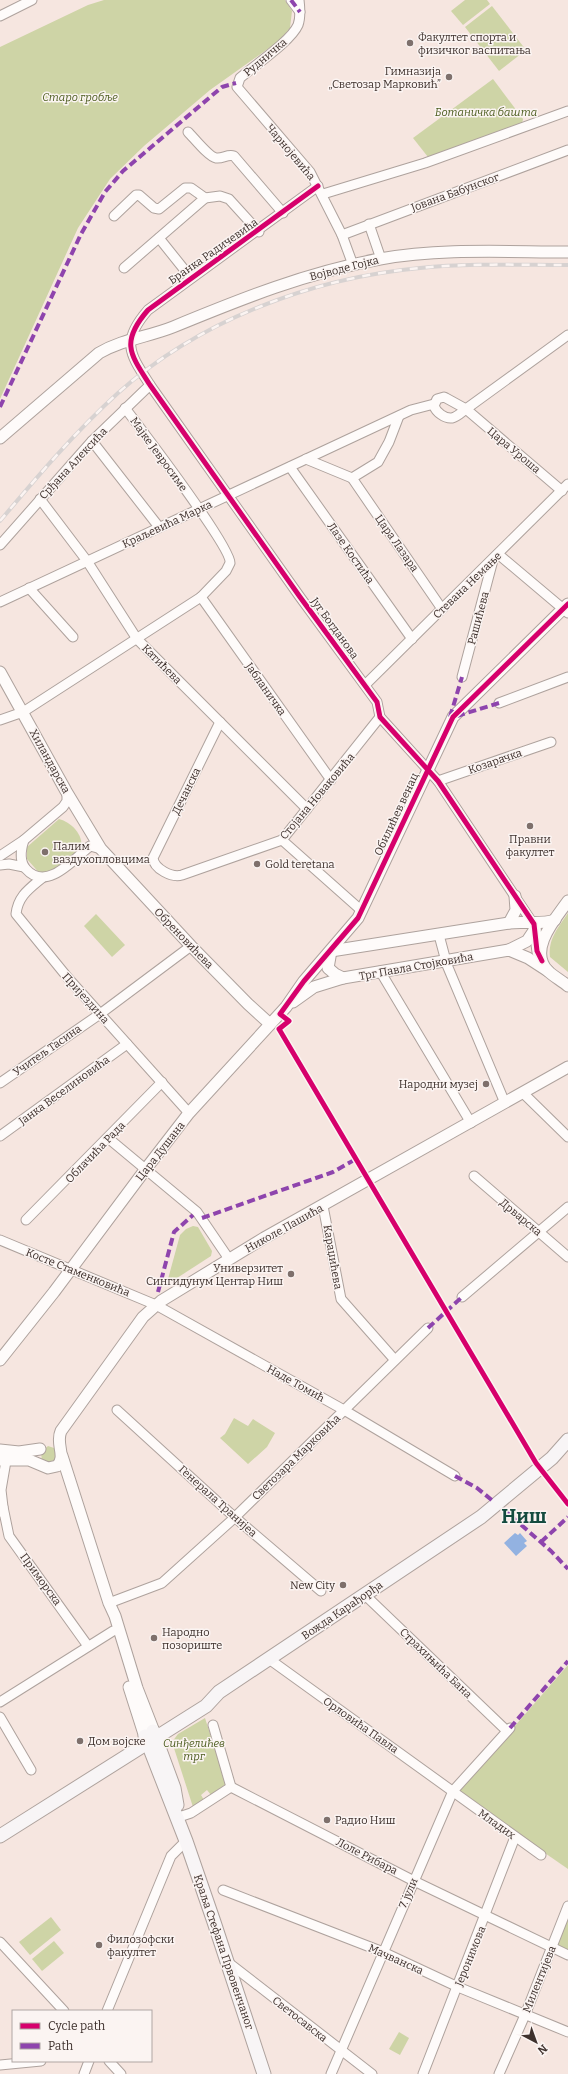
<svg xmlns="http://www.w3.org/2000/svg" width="568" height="2074" font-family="Bitter,serif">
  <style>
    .green { fill: #ced4a6 }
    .water { fill: #93b2e1 }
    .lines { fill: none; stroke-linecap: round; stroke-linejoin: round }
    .minor-casing { stroke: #aea29d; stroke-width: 11 }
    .tertiary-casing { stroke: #aea29d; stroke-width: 13 }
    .secondary-casing { stroke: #aea29d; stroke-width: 15 }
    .minor { stroke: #fefbfa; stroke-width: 9 }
    .tertiary { stroke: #fefbfa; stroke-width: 11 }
    .secondary { stroke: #f8f5f6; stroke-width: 13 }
    .rail-casing { stroke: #d7d2d1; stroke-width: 4 }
    .rail { stroke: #fbf4f2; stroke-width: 2.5; stroke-dasharray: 8; stroke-linecap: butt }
    .quiet { stroke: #8e44ad; stroke-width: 4; stroke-dasharray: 8 4; stroke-linecap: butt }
    .cycleway-casing { stroke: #fbf4f2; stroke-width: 8 }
    .cycleway { stroke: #d6006c; stroke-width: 5 }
    .poi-dot { fill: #7e706c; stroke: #fbf4f2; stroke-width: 1.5 }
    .labels { text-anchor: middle; stroke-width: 3; stroke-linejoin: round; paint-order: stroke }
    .poi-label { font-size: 11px; fill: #3e312d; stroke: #fbf4f2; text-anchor: start }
    .street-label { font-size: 11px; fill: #3e312d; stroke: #fbf4f2 }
    .park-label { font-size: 11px; font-style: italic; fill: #4e5e21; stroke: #fbf4f2 }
    .town-label { font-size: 19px; font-weight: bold; fill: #144b3f; stroke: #fbf4f2 }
  </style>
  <rect width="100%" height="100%" fill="#f6e6e0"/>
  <g class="green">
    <polygon points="104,0 285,0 292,11 290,28 279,41 210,90 144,146 110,179 78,228 0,399 0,47 88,5"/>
    <polygon points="465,0 487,0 490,4 463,25 451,11"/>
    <polygon points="492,6 526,50 499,71 465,27"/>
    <polygon points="493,79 523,119 522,124 428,157 413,138"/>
    <path d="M59,819C71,822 84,835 81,848L51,873L41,875L27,859V847Z"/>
    <path d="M568,913V972L550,957C548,939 558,928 568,913Z"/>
    <polygon points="96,914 125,945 112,957 84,926"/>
    <polygon points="193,1226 198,1227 212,1251 211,1256 177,1278 168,1279 180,1235 186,1229"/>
    <polygon points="234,1418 248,1426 253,1419 275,1433 267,1447 248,1464 220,1438 225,1434"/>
    <polygon points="48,1446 57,1449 56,1463 42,1462 41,1452"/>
    <polygon points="568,1665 568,1869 457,1792"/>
    <polygon points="205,1718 226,1784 211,1795 207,1790 201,1795 204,1800 193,1807 172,1742 178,1734"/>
    <polygon points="568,1908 568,1951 554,1945"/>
    <polygon points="51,1917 61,1930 30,1955 19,1942"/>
    <polygon points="54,1941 64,1953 42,1971 32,1959"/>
    <polygon points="399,2032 409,2038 400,2055 389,2049"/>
  </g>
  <polygon class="water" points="515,1533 518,1535 520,1533 527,1541 524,1543 527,1546 516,1556 504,1543"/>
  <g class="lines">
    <defs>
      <g id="minor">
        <polyline points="291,0 300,12"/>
        <path d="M299,0C300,8 301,17 298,25C291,41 255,65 240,78L237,87L310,172L342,235L353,265"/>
        <polyline points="0,16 32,0"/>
        <path d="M188,132C194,138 209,157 216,158C223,159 227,154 234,156L283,213"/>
        <path d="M318,186L148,310C120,342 130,354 150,385L300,597L377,702L380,717L438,781L532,922"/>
        <polyline points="323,194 425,163 568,111"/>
        <polyline points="114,216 136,195 139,195 154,208 159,209 185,188 191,188 205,198 220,196 229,199 259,232"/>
        <polyline points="369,224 381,259"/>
        <polyline points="342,235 568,150"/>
        <polyline points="159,238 191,278"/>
        <polyline points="124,268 205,198"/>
        <path d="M444,397L446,398L466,409C462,412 457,417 452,418C445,419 436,412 434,406L437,399Z"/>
        <polyline points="466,409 562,491"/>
        <polyline points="466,409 568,335"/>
        <polyline points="92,441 159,527"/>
        <polyline points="306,459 352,478 378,462 389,442 399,416"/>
        <polyline points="290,467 412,639"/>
        <polyline points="352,478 442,609"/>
        <polyline points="40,499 87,561 137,639 307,809"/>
        <polyline points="0,545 92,441 150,385"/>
        <polyline points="498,554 568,613"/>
        <polyline points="29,588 73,637"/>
        <polyline points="201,597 331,780"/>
        <polyline points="0,602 411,410 434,404"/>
        <polyline points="462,677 493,560"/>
        <polyline points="365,685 568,484"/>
        <polyline points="499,703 568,677"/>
        <path d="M0,720L23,712L201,597L226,571L230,563C232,548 141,429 125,408"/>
        <path d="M220,722L153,858C154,869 172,878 182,875L282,840L380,717"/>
        <polyline points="438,781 551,742"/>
        <path d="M24,840C21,849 19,861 26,869C46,892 73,860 90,846L101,849"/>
        <polyline points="282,840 362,911"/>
        <polyline points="0,856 24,840 63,807 67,801 67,793"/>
        <polyline points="0,865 9,864 24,867"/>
        <path d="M42,878C29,889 18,896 16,914L68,978L189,1113"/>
        <polyline points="439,935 447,965 505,1103"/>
        <polyline points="380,971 471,1123"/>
        <polyline points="0,1083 100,1014 191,946"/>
        <polyline points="523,1093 568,1137"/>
        <polyline points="0,1136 127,1044"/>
        <polyline points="108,1138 197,1212 229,1259"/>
        <polyline points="474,1176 568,1257"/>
        <polyline points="323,1206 341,1299 394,1359"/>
        <polyline points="26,1220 162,1082"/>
        <polyline points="0,1240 156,1305 344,1410 455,1476"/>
        <polyline points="462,1297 568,1207"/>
        <polyline points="117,1410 231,1514 321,1591"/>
        <polyline points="3,1507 9,1536 88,1646"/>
        <polyline points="1,1512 3,1507 1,1490 6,1461"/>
        <polyline points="365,1595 507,1731"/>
        <polyline points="109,1603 162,1583 232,1520 428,1328"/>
        <polyline points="269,1659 541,1855"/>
        <polyline points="0,1702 113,1631"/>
        <polyline points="0,1717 31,1770"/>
        <polyline points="213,1725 231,1787"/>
        <polyline points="231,1787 414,1881 568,1955"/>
        <polyline points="179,1817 191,1813 231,1787"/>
        <polyline points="223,1890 383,1952 458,1987 568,2032"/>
        <polyline points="0,1942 64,2011"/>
        <polyline points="229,1963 372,2074"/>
        <polyline points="107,2011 171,1856 186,1841"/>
        <polyline points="109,2061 121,2074"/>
        <polyline points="0,2065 41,2061"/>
        <polyline points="84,2074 89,2061"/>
        <polyline points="331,2074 453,1791 510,1728"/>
        <polyline points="423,2074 515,1837"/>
        <polyline points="499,2074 525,2015 568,1906"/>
      </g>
      <g id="tertiary">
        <path d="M0,438L99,353C123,339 148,337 173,327C241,299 308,272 380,259C441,248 506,252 568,252"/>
        <polyline points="0,672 66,791 101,849 191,946 248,1004 270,1024"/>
        <path d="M568,901C556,918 527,950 548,971C553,976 562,981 568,986"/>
        <polyline points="532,922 535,929 538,952"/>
        <polyline points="509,923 516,910 515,896"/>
        <polyline points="509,950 527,941 535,929"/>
        <path d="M331,951L509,923C524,921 541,925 555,920"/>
        <polyline points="331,951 328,968 335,974 343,978"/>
        <polyline points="293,1002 314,987 343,978 509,950 528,958 548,971"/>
        <polyline points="0,1360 54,1292 145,1170 189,1113 286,1007 304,981 358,918 453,717 568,604"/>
        <polyline points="0,1450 19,1452 40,1449"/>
        <polyline points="62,1456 109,1603 115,1616 137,1688 153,1729"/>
        <path d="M0,1460H29L48,1468L57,1466C67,1456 55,1444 61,1431L143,1317L161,1301L264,1238L568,1067"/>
        <polyline points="129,1687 144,1734"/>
      </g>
      <g id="secondary">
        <polyline points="153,1731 174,1788 177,1805"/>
        <polyline points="145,1736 186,1841 214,1922 264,2074"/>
        <polyline points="0,1836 206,1706 219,1692 481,1517 552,1458 568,1440"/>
      </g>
    </defs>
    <use href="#minor" class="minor-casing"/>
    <use href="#tertiary" class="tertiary-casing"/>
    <use href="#secondary" class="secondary-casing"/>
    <use href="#minor" class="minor"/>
    <use href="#tertiary" class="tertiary"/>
    <use href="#secondary" class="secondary"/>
    <defs>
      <path id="rail" d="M0,521C37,477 75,432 118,393C200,320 312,278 420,268C469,263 519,265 568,265"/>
    </defs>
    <use href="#rail" class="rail-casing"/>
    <use href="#rail" class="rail"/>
    <g class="quiet">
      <polyline points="291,0 300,12"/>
      <polyline points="0,407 81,234 105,192 123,171 222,87 236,83"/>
      <polyline points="457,716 499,703"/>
      <polyline points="450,717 462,677"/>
      <polyline points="202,1218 333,1172 356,1159"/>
      <polyline points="158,1292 174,1232 193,1215"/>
      <polyline points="428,1328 462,1297"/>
      <polyline points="455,1476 477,1488 493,1501"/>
      <polyline points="503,1509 551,1551 568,1569"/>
      <polyline points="541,1542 568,1517"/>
      <polyline points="510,1728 568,1661"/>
    </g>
    <defs>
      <g id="cycleway">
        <path d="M318,186L148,310C120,342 130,354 150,385L300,597L377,702L380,717L438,781L534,924L537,951L542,961"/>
        <polyline points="568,604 453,717 358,918 304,981 280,1014 289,1021 279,1029 536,1463 568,1504"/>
      </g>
    </defs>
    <use href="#cycleway" class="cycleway-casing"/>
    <use href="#cycleway" class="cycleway"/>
  </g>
  <g class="poi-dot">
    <circle cx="410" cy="43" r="4"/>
    <circle cx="449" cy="77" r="4"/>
    <circle cx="530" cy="826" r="4"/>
    <circle cx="45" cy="852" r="4"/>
    <circle cx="257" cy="864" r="4"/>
    <circle cx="486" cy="1084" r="4"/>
    <circle cx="291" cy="1274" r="4"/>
    <circle cx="343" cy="1585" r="4"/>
    <circle cx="154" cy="1638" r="4"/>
    <circle cx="80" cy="1741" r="4"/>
    <circle cx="327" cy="1820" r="4"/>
    <circle cx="99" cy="1945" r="4"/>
  </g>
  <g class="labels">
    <g class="poi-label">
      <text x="418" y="41">Факултет спорта и<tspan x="418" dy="13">физичког васпитања</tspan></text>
      <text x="441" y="75" text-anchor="end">Гимназија<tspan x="441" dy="13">„Светозар Марковић”</tspan></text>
      <text x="530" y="843" text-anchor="middle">Правни<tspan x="530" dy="13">факултет</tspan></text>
      <text x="53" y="850">Палим<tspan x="53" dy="13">ваздухопловцима</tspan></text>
      <text x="265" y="868">Gold teretana</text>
      <text x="478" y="1088" text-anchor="end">Народни музеј</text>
      <text x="283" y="1272" text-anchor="end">Универзитет<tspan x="283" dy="13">Сингидунум Центар Ниш</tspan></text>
      <text x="335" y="1589" text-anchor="end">New City</text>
      <text x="162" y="1636">Народно<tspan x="162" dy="13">позориште</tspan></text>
      <text x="88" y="1745">Дом војске</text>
      <text x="335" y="1824">Радио Ниш</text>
      <text x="107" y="1943">Филозофски<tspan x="107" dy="13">факултет</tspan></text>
    </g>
    <g class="street-label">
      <text transform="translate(265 57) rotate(-40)" y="4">Рудничка</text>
      <text transform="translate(291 152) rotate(50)" y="4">Чарнојевића</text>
      <text transform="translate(455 192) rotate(-20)" y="4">Јована Бабунског</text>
      <text transform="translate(213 251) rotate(-35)" y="4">Бранка Радичевића</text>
      <text transform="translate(344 268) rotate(-14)" y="4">Војводе Гојка</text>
      <text transform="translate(514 450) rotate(40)" y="4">Цара Уроша</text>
      <text transform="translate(159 454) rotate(54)" y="4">Мајке Јевросиме</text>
      <text transform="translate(73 463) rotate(-47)" y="4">Срђана Алексића</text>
      <text transform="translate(167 524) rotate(-25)" y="4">Краљевића Марка</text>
      <text transform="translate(397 543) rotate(55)" y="4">Цара Лазара</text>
      <text transform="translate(351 553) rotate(55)" y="4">Лазе Костића</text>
      <text transform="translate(467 585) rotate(-44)" y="4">Стевана Немање</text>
      <text transform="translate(478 618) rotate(-75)" y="4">Рашићева</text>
      <text transform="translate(335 628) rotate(54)" y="4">Југ Богданова</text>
      <text transform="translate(162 664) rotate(45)" y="4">Катићева</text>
      <text transform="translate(266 689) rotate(55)" y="4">Јабланичка</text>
      <text transform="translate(50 761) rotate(61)" y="4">Хиландарска</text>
      <text transform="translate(495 761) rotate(-19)" y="4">Козарачка</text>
      <text transform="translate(186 791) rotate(-64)" y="4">Дечанска</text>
      <text transform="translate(317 796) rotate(-50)" y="4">Стојана Новаковића</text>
      <text transform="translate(396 814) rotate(-65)" y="4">Обилићев венац</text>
      <text transform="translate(184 938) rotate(46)" y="4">Обреновићева</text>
      <text transform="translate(416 966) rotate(-10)" y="4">Трг Павла Стојковића</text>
      <text transform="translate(86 998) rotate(48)" y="4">Пријездина</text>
      <text transform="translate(47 1050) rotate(-35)" y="4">Учитељ Тасина</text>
      <text transform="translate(64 1090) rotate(-36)" y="4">Јанка Веселиновића</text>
      <text transform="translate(160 1151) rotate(-52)" y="4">Цара Душана</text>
      <text transform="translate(95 1152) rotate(-46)" y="4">Облачића Рада</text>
      <text transform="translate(521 1217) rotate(40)" y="4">Дрварска</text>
      <text transform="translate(284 1228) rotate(-29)" y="4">Николе Пашића</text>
      <text transform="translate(333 1257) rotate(80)" y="4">Караџићева</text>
      <text transform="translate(78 1272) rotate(22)" y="4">Косте Стаменковића</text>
      <text transform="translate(296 1383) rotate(29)" y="4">Наде Томић</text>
      <text transform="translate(296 1457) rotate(-44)" y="4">Светозара Марковића</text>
      <text transform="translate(218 1501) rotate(42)" y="4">Генерала Транијеа</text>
      <text transform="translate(41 1579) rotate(54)" y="4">Приморска</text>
      <text transform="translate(342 1610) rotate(-34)" y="4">Вожда Карађорђа</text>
      <text transform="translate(436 1663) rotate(44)" y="4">Страхињића Бана</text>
      <text transform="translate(361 1725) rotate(35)" y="4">Орловића Павла</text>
      <text transform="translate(497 1824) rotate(35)" y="4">Младих</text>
      <text transform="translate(367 1856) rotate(27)" y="4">Лоле Рибара</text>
      <text transform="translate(408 1893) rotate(-67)" y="4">7. јули</text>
      <text transform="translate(224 1952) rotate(71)" y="4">Краља Стефана Првовенчаног</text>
      <text transform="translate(470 1956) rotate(-68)" y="4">Јеронимова</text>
      <text transform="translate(396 1959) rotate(24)" y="4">Мачванска</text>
      <text transform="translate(539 1979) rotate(-68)" y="4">Милентијева</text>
      <text transform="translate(300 2019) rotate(38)" y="4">Светосавска</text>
    </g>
    <g class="park-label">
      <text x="80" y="101">Старо гробље</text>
      <text x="486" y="116">Ботаничка башта</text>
      <text x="194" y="1747">Синђелићев<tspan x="194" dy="13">трг</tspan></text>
    </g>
    <g class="town-label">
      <text x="524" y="1523">Ниш</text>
    </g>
  </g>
  <rect x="12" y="2010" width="140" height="52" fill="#fbf4f2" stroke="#afa6a3"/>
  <rect x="20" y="2023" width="20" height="6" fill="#d6006c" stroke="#afa6a3"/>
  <text x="48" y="2030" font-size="12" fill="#3e312d">Cycle path</text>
  <rect x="20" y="2043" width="20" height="6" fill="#8e44ad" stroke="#afa6a3"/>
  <text x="48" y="2050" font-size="12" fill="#3e312d">Path</text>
  <g transform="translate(536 2042) rotate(139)" stroke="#fbf4f2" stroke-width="3" paint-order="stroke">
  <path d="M0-3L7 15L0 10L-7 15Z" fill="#3e312d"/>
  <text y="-6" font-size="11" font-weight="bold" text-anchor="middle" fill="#3e312d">N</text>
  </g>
</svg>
